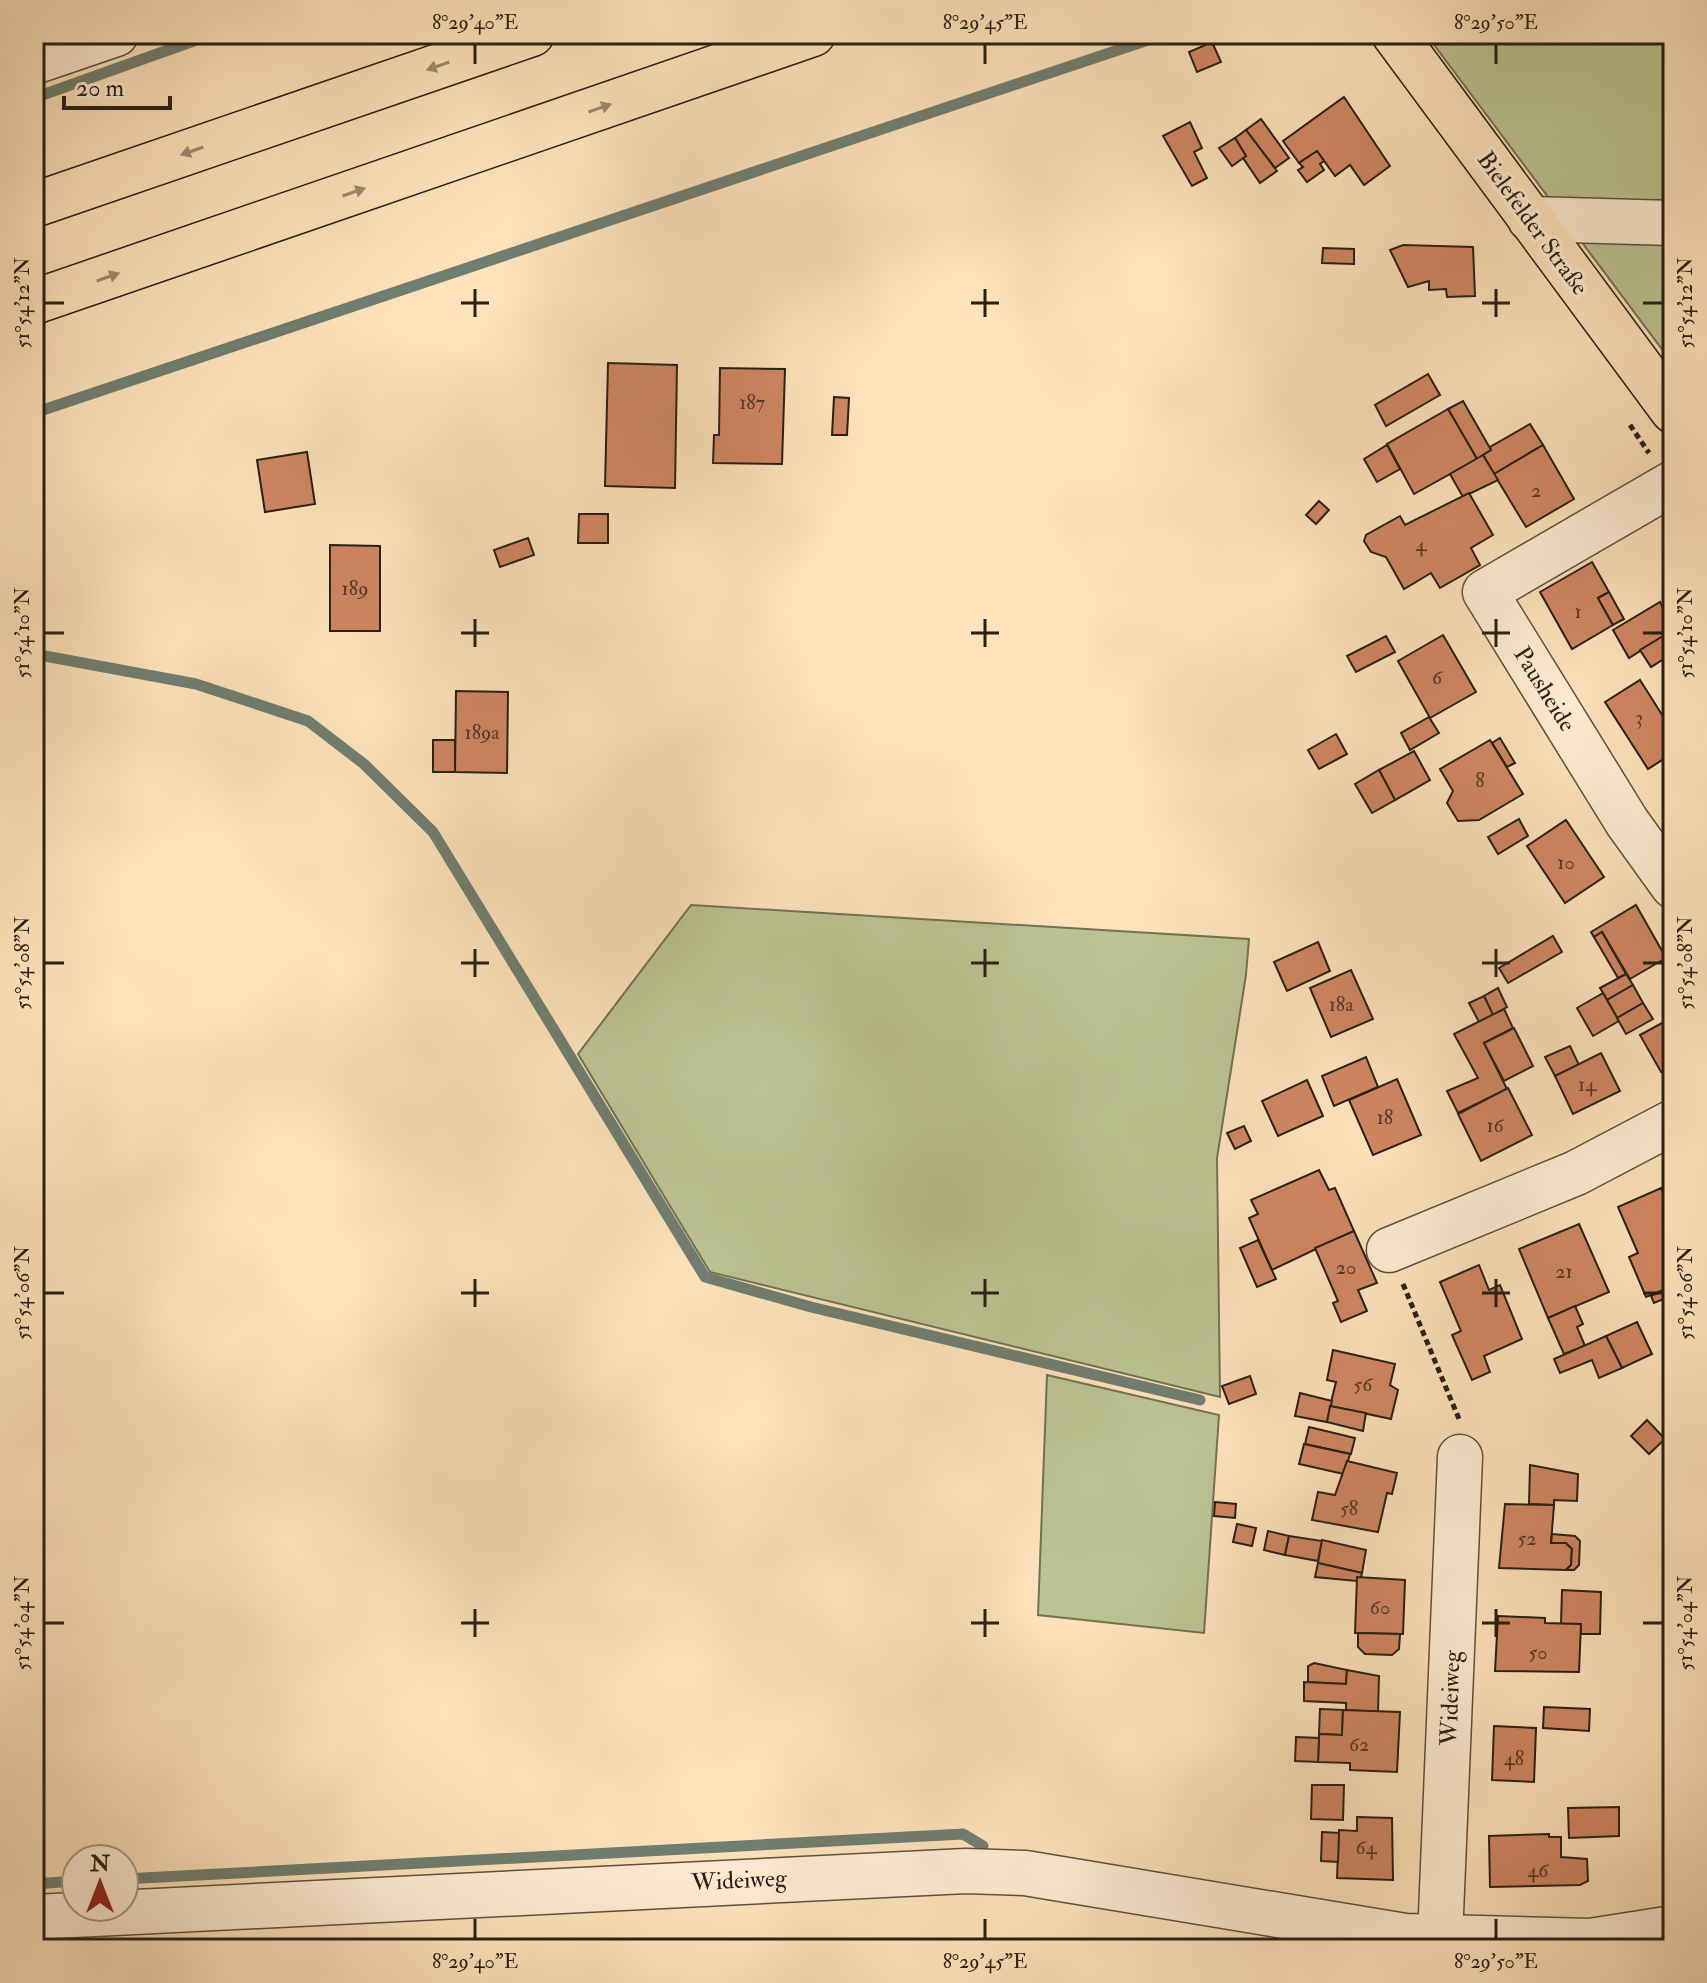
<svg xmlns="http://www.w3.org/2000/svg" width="1707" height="1983" font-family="'IM FELL Double Pica',serif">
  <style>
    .green { fill: #bcc493; stroke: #727254; stroke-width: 2 }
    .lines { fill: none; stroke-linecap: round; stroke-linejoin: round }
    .stream { stroke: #707e70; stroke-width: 11 }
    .building { fill: #cf8662; stroke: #281f15; stroke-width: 2 }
    .minor-casing { stroke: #5d503e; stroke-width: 47 }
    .major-casing { stroke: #281f15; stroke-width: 47 }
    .highway-casing { stroke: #281f15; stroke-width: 47 }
    .path { stroke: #281f15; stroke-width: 5; stroke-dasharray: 6 4; stroke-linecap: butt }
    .minor { stroke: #feecd3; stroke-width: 44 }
    .major { stroke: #fde2bb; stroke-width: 44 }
    .highway { stroke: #fde2bb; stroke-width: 44 }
    .oneway { fill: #9d8a70 }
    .ticks { fill: none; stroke: #281f15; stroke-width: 3 }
    .labels { text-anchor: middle; stroke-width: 7; stroke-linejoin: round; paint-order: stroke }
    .number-label { font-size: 20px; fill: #523928 }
    .street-label { font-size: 24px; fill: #281f15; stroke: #feecd3 }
    .neatline { fill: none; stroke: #281f15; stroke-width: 3 }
    .ticks-label { font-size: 20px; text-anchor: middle; fill: #281f15 }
  </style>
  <rect width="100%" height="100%" fill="#fde2bb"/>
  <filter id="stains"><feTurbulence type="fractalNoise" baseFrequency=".0025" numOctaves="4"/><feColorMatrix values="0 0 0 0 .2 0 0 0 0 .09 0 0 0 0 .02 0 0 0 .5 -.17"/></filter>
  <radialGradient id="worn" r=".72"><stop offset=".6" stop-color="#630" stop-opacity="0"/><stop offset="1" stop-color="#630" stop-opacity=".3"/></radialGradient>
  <g class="green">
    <polygon points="1426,34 1673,34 1673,364"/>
    <polygon points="691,905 1249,939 1246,975 1217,1158 1220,1397 710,1272 578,1054"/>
    <polygon points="1047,1375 1219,1415 1204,1633 1038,1615"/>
  </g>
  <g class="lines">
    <g class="stream">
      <polyline points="34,98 213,34"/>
      <polyline points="34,413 1166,34"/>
      <polyline points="34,654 196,684 308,721 364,764 433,832 705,1277 811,1307 1200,1400"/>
      <polyline points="124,1879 963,1834 983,1846"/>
      <polyline points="34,1884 76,1881"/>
    </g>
  </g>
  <g class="building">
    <polygon points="1212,42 1221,62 1197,72 1189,52"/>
    <polygon points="1344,97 1390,166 1364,185 1350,165 1335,176 1317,151 1299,163 1283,141"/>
    <polygon points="1261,119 1289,158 1275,168 1246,130"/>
    <polygon points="1190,122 1202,148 1194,152 1207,178 1192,186 1163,136"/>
    <polygon points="1246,130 1277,171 1260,183 1243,158 1246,156 1235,138"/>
    <polygon points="1235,138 1246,156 1232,166 1219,148"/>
    <polygon points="1317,151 1324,161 1320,164 1324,170 1307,182 1298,170 1303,167 1299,163"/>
    <polygon points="1403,245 1473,247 1475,296 1447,297 1446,289 1429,290 1429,281 1408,287 1390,250"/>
    <polygon points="1323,248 1354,249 1354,264 1322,263"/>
    <polygon points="608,363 677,365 675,488 605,486"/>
    <polygon points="720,368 785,369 782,464 713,463 714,435 719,435"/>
    <polygon points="1428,374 1440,395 1386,426 1375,405"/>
    <polygon points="834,397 849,398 847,435 832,435"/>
    <polygon points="1463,401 1491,450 1477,459 1448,409"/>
    <polygon points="1448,409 1477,459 1414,494 1387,444"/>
    <polygon points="1530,424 1543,445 1494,474 1483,455 1491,450 1490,447"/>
    <polygon points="1387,445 1400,469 1377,482 1364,459"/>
    <polygon points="1543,445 1574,499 1526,527 1494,474"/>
    <polygon points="307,452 315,504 265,512 257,460"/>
    <polygon points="1483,455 1498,480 1463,497 1450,474"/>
    <polygon points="1469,493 1493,535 1471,548 1480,565 1440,588 1431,573 1404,589 1386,557 1371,552 1364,541 1366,535 1400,516 1405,525"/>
    <polygon points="1319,501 1329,510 1316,524 1306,515"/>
    <polygon points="579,514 608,514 608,543 578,543"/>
    <polygon points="528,538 534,555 500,567 494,550"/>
    <polygon points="330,545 380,546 380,631 330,631"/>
    <polygon points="1592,562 1609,592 1598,598 1613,625 1572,649 1540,592"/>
    <polygon points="1609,592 1624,619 1613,625 1598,598"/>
    <polygon points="1660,602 1673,630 1629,658 1613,630"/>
    <polygon points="1673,630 1673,653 1651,667 1640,650"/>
    <polygon points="1443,635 1476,692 1430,718 1398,661"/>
    <polygon points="1386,636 1395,652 1356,672 1347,656"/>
    <polygon points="1673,653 1673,676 1663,660"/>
    <polygon points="1640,680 1673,732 1673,753 1648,769 1605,702"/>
    <polygon points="456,691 508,692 507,773 455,772"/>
    <polygon points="1429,717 1439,733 1410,750 1401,733"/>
    <polygon points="1336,734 1347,754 1319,769 1308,750"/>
    <polygon points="1500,738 1515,763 1507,767 1492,743"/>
    <rect x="433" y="740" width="22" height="32"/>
    <polygon points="1490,740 1523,794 1479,820 1458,821 1447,803 1453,791 1440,769"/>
    <polygon points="1414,751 1430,780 1395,800 1379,770"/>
    <polygon points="1379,770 1395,800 1372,813 1355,784"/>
    <polygon points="1519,819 1528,836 1498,854 1488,837"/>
    <polygon points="1566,820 1604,877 1565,903 1527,846"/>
    <polygon points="1636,905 1666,958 1630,979 1602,932 1594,937 1591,932"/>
    <polygon points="1602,932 1626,974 1618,978 1594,937"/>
    <polygon points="1553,936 1562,952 1508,983 1499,968"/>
    <polygon points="1318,942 1330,971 1287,991 1274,962"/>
    <polygon points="1351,970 1373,1019 1331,1037 1310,988"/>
    <polygon points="1626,974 1633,985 1607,1000 1600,988"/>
    <polygon points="1633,985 1643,1003 1617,1018 1607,1000"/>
    <polygon points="1498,988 1507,1007 1493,1015 1484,996"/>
    <polygon points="1603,993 1619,1021 1593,1036 1577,1008"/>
    <polygon points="1484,996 1493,1015 1479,1022 1469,1003"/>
    <polygon points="1643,1003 1653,1019 1626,1034 1617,1018"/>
    <polygon points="1504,1009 1513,1028 1484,1043 1507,1089 1458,1113 1447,1091 1478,1078 1454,1034"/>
    <polygon points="1673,1017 1673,1065 1661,1072 1640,1035"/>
    <polygon points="1514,1028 1533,1066 1504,1081 1484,1043"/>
    <polygon points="1570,1046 1579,1065 1555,1076 1545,1057"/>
    <polygon points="1601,1053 1620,1091 1573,1114 1555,1076"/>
    <polygon points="1366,1057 1378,1087 1334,1106 1322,1076"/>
    <polygon points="1397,1079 1421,1135 1373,1155 1349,1100"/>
    <polygon points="1307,1080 1323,1116 1278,1136 1262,1101"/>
    <polygon points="1508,1088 1532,1135 1481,1161 1458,1114"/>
    <polygon points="1244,1126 1251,1141 1235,1149 1227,1133"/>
    <polygon points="1319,1170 1329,1190 1335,1188 1354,1231 1272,1270 1249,1218 1258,1214 1251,1200"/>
    <polygon points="1661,1188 1673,1217 1673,1286 1646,1297 1629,1257 1638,1253 1618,1207"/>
    <polygon points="1579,1224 1609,1292 1548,1318 1519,1249"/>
    <polygon points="1354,1231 1377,1283 1358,1290 1367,1311 1341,1322 1333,1303 1338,1301 1315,1248"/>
    <polygon points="1258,1240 1276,1279 1257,1287 1240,1248"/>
    <polygon points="1479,1265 1489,1290 1500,1285 1522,1339 1484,1356 1490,1372 1472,1380 1452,1335 1461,1331 1440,1282"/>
    <polygon points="1673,1286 1673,1295 1654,1303 1651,1296"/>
    <polygon points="1575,1306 1583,1324 1577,1327 1585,1346 1564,1354 1548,1318"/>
    <polygon points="1637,1322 1652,1354 1622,1368 1606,1336"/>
    <polygon points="1606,1336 1622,1368 1599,1378 1592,1360 1560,1373 1554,1359"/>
    <polygon points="1333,1350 1395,1364 1390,1385 1398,1390 1391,1419 1330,1406 1336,1382 1327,1380"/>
    <polygon points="1250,1376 1256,1394 1229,1404 1222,1386"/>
    <polygon points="1300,1393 1332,1401 1327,1422 1295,1416"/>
    <polygon points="1330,1406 1366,1413 1363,1431 1327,1422"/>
    <polygon points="1647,1420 1665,1439 1649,1454 1631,1436"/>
    <polygon points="1309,1427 1355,1438 1351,1454 1305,1444"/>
    <polygon points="1304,1444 1350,1454 1344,1474 1299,1464"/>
    <polygon points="1347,1461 1397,1473 1392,1494 1387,1493 1378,1532 1312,1520 1318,1492 1335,1495"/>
    <polygon points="1530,1465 1578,1474 1577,1501 1554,1500 1554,1505 1529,1504"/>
    <polygon points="1215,1502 1236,1504 1235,1518 1214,1516"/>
    <polygon points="1505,1504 1554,1505 1551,1543 1566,1543 1572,1549 1571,1565 1566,1570 1499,1568"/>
    <polygon points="1237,1524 1256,1528 1252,1546 1233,1542"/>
    <polygon points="1268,1531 1289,1536 1285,1555 1264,1550"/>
    <polygon points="1552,1534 1575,1536 1580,1541 1579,1565 1574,1570 1566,1570 1571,1565 1572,1549 1566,1543 1551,1543"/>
    <polygon points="1289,1536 1322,1541 1318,1561 1285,1555"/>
    <polygon points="1322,1540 1366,1550 1362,1573 1318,1563"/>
    <polygon points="1318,1563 1362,1573 1361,1577 1357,1581 1315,1577"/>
    <polygon points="1357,1577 1405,1580 1403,1634 1355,1633"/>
    <polygon points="1562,1590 1601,1592 1600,1634 1581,1634 1581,1624 1561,1624"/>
    <polygon points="1498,1616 1545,1618 1545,1623 1581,1624 1579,1672 1495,1671"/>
    <polygon points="1358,1633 1400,1634 1399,1649 1392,1655 1365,1654 1358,1647"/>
    <polygon points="1314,1663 1347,1670 1346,1684 1308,1682 1308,1666"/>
    <polygon points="1347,1670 1379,1676 1378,1712 1346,1710 1346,1703 1304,1701 1304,1682 1346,1684"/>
    <polygon points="1544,1707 1590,1709 1589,1731 1543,1728"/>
    <polygon points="1320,1709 1343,1710 1342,1735 1319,1734"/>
    <polygon points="1343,1710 1400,1712 1397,1772 1350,1770 1350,1763 1318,1762 1319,1734 1342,1735"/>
    <polygon points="1494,1726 1536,1728 1534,1782 1492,1780"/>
    <polygon points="1296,1737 1319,1738 1318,1762 1295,1761"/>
    <polygon points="1312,1785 1344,1785 1343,1820 1311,1819"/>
    <polygon points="1619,1807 1619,1836 1569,1838 1568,1808"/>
    <polygon points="1357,1817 1392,1818 1393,1880 1337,1878 1339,1830 1357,1831"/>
    <polygon points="1322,1832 1339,1833 1338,1862 1321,1861"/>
    <polygon points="1549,1834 1549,1837 1561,1837 1561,1857 1587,1859 1588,1881 1580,1885 1490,1887 1489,1836"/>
  </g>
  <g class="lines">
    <defs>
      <g id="minor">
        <polyline points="34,62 116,34"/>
        <polyline points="1530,219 1673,223"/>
        <polyline points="1673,483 1485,592 1627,822 1673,886"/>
        <polyline points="1389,1250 1576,1173 1673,1122"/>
        <polyline points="34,1917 966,1871 1025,1873 1405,1936 1590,1941 1673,1928"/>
        <polyline points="1440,1938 1460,1457"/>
      </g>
      <polyline id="major" points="1394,34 1673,411"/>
      <g id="highway">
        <polyline points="34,205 532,34"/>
        <polyline points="34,302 813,34"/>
      </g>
    </defs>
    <use href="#minor" class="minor-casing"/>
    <use href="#major" class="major-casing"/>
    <use href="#highway" class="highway-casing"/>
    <g class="path">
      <polyline points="1630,425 1649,453"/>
      <polyline points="1403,1284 1459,1419"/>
    </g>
    <use href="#minor" class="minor"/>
    <use href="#major" class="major"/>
    <use href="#highway" class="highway"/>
  </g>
  <defs><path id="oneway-solid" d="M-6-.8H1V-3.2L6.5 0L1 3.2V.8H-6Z" transform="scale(2)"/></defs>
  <g class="oneway">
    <use href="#oneway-solid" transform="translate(438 66) rotate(161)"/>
    <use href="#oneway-solid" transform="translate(600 108) rotate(-19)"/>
    <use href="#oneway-solid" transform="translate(192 151) rotate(161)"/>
    <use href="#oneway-solid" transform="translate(354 192) rotate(-19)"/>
    <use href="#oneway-solid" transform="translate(108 277) rotate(-19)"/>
  </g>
  <path class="ticks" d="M475,44V64M985,44V64M1496,44V64M475,289V317M985,289V317M1496,289V317M44,303H64M461,303H489M971,303H999M1482,303H1510M1643,303H1663M475,619V647M985,619V647M1496,619V647M44,633H64M461,633H489M971,633H999M1482,633H1510M1643,633H1663M475,949V977M985,949V977M1496,949V977M44,963H64M461,963H489M971,963H999M1482,963H1510M1643,963H1663M475,1279V1307M985,1279V1307M1496,1279V1307M44,1293H64M461,1293H489M971,1293H999M1482,1293H1510M1643,1293H1663M475,1609V1637M985,1609V1637M1496,1609V1637M44,1623H64M461,1623H489M971,1623H999M1482,1623H1510M1643,1623H1663M475,1919V1939M985,1919V1939M1496,1919V1939"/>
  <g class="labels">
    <g class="number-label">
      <text x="752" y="409">187</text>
      <text x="1536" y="497">2</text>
      <text x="1421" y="551">4</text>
      <text x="355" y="595">189</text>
      <text x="1578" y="618">1</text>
      <text x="1437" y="684">6</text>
      <text x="1639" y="724">3</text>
      <text x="482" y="739">189a</text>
      <text x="1480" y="787">8</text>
      <text x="1566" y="869">10</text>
      <text x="1341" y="1011">18a</text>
      <text x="1587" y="1091">14</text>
      <text x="1385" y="1124">18</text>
      <text x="1495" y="1132">16</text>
      <text x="1346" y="1274">20</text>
      <text x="1564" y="1278">21</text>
      <text x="1363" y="1391">56</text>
      <text x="1349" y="1515">58</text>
      <text x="1527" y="1545">52</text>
      <text x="1380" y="1614">60</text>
      <text x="1538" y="1659">50</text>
      <text x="1359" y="1751">62</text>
      <text x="1514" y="1765">48</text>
      <text x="1366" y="1854">64</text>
      <text x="1538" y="1877">46</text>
    </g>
    <g class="street-label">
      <text transform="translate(1533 223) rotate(54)" y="8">Bielefelder Straße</text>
      <text transform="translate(1545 689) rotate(58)" y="8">Pausheide</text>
      <text transform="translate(1450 1698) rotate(-88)" y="8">Wideiweg</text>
      <text transform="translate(739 1880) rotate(-3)" y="8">Wideiweg</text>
    </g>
  </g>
  <rect width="1707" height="1983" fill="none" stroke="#fde2bb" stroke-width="88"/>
  <g transform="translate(100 1883)"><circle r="38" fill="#feecd3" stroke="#a89a87" stroke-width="2"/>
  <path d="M0-6L14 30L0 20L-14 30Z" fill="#8f2418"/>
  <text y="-12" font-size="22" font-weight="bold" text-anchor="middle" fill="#281f15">N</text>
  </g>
  <path d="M64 96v12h106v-12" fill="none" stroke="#281f15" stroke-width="4"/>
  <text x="76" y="96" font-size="24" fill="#281f15" stroke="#feecd3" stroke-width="6" paint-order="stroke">20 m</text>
  <rect x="44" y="44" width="1619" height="1895" class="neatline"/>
  <g class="ticks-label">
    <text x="475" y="29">8°29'40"E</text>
    <text x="985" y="29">8°29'45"E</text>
    <text x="1496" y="29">8°29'50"E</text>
    <text transform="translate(22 303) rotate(-90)" y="7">51°54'12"N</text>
    <text transform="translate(1685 303) rotate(-90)" y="7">51°54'12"N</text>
    <text transform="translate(22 633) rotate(-90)" y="7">51°54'10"N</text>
    <text transform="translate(1685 633) rotate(-90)" y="7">51°54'10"N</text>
    <text transform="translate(22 963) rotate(-90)" y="7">51°54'08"N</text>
    <text transform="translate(1685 963) rotate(-90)" y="7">51°54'08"N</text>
    <text transform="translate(22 1293) rotate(-90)" y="7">51°54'06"N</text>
    <text transform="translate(1685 1293) rotate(-90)" y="7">51°54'06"N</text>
    <text transform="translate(22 1623) rotate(-90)" y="7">51°54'04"N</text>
    <text transform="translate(1685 1623) rotate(-90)" y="7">51°54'04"N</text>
    <text x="475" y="1968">8°29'40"E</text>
    <text x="985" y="1968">8°29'45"E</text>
    <text x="1496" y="1968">8°29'50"E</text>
  </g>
  <rect width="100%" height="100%" filter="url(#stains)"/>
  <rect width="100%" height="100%" fill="url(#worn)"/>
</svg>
